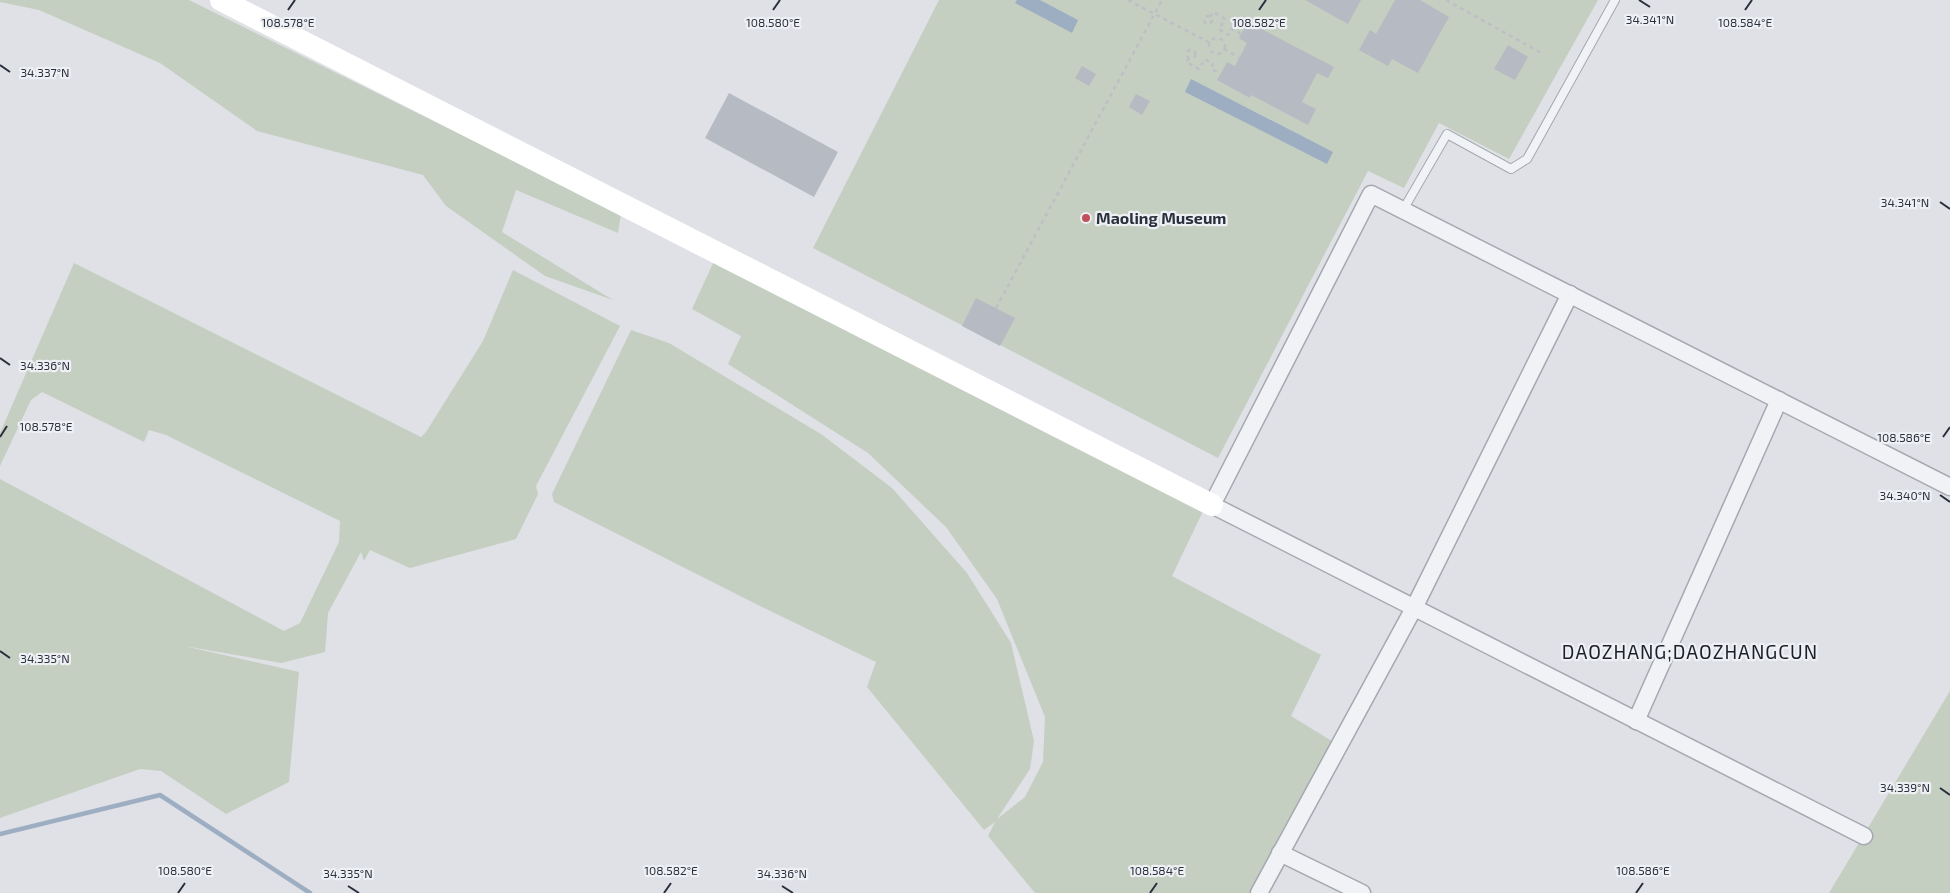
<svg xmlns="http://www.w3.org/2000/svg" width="1950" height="893" font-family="'Exo 2',sans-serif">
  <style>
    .green { fill: #c4cfc1 }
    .water { fill: #9daec3 }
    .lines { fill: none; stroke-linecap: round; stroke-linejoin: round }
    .stream { stroke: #9daec3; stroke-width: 4.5 }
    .building { fill: #b6bac3 }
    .service-casing { stroke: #a5a8b0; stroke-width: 10 }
    .minor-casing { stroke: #a5a8b0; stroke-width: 19 }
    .path { stroke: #bdbfc5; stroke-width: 2.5; stroke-dasharray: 4 4; stroke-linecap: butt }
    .service { stroke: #f1f2f5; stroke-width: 8 }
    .minor { stroke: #f1f2f5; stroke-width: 16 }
    .secondary { stroke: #fff; stroke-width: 22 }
    .ticks { fill: none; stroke: #292f3c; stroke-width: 2 }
    .poi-dot { fill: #bf505b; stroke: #eef0f4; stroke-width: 2 }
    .labels { text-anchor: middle; stroke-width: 4.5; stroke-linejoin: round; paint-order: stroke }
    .poi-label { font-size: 16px; font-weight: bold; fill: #292f3c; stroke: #eef0f4; text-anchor: start }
    .quarter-label { font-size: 19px; letter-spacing: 1px; fill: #1c202c; stroke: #eef0f4 }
    .ticks-label { font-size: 12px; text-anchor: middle; fill: #292f3c; stroke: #eef0f4; stroke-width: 4.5; stroke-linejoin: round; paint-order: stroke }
  </style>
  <rect width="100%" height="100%" fill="#dfe1e6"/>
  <g class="green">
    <polygon points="0,0 189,0 621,214 618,233 516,190 502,232 613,300 545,276 446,206 423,175 257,131 160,63 39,10 0,2"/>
    <polygon points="939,0 1598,0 1509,159 1439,123 1404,188 1368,171 1218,458 813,248"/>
    <polygon points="714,261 1205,507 1172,576 1321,655 1291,716 1335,743 1255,893 1035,893 988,836 995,822 984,830 867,687 876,662 760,606 554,502 552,494 631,330 669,343 821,434 892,488 967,573 1011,643 1034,741 1030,769 997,819 1025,797 1043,762 1045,717 997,599 946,527 868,453 728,364 741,336 692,309"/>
    <polygon points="74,263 421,437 426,432 483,341 513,270 620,326 536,486 538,494 516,539 410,568 370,550 364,561 361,552 328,613 325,652 281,663 184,646 299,672 289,782 226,814 161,771 140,769 0,818 0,479 284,631 300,623 339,542 340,521 166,435 149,430 144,442 42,392 31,400 0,466 0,433"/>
    <polygon points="1950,691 1950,893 1829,893"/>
  </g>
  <g class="water">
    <polygon points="1017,0 1040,0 1078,20 1072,33 1015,3"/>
    <polygon points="1191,79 1333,152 1327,164 1185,92"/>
  </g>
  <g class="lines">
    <polyline class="stream" points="0,834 160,795 310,893"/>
  </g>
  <g class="building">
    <polygon points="1305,0 1361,0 1348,24"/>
    <polygon points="1395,0 1420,0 1449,17 1418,73 1392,59 1388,66 1359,50 1370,30 1376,34"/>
    <polygon points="1248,22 1334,67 1328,78 1317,73 1302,102 1316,109 1308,125 1251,95 1250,98 1217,80 1227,62 1235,66 1247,43 1239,38"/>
    <polygon points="1508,45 1528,57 1515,80 1494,69"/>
    <polygon points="1082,66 1096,74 1089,86 1075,78"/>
    <polygon points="729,93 838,152 814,197 705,138"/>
    <polygon points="1136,94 1150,101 1142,115 1129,107"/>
    <polygon points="976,298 1015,318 1000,346 962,326"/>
  </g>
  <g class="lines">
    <defs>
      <polyline id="service" points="1403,210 1447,134 1511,169 1527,159 1615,0"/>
      <g id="minor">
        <polyline points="1636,721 1779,400"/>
        <polyline points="1864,836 1212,505 1371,194 1950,487"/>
        <polyline points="1280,853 1362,893"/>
        <polyline points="1259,893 1414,608 1570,294"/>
      </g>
    </defs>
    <use href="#service" class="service-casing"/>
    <use href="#minor" class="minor-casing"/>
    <g class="path">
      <polyline points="1128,0 1210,43"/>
      <polyline points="1446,0 1543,54"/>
      <circle cx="1208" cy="20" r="4"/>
      <polyline points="1210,17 1213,12 1225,19 1219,29 1228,35 1232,29 1241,34"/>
      <circle cx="1217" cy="46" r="8"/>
      <polyline points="1224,49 1239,58"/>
      <circle cx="1191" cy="54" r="4.5"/>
      <polyline points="1189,58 1186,62 1199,69 1205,59 1213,64 1211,68 1220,74"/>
      <polyline points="996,308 1162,0"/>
    </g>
    <use href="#service" class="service"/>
    <use href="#minor" class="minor"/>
    <polyline class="secondary" points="221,0 1212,505"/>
  </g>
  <path class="ticks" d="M1639,0L1650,7M288,10L295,0M773,10L780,0M1259,10L1266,0M1745,10L1752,0M0,65L10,72M1940,202L1950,209M0,358L10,365M0,437L7,426M1943,437L1950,427M1940,495L1950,502M0,651L10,658M1940,788L1950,795M348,886L359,893M782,886L793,893M178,893L185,883M664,893L671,883M1150,893L1157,883M1636,893L1643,883"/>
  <circle class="poi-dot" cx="1086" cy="218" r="5"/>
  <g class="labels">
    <g class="poi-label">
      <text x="1096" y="224">Maoling Museum</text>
    </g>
    <g class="quarter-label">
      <text x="1690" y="659">DAOZHANG;DAOZHANGCUN</text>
    </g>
  </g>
  <g class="ticks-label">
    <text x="1650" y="24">34.341°N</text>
    <text x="288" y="27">108.578°E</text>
    <text x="773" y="27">108.580°E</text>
    <text x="1259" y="27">108.582°E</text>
    <text x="1745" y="27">108.584°E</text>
    <text x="45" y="77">34.337°N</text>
    <text x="1905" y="207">34.341°N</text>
    <text x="45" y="370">34.336°N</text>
    <text x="46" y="431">108.578°E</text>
    <text x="1904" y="442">108.586°E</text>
    <text x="1905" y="500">34.340°N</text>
    <text x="45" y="663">34.335°N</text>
    <text x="1905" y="792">34.339°N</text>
    <text x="185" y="875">108.580°E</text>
    <text x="671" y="875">108.582°E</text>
    <text x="1157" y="875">108.584°E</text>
    <text x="1643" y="875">108.586°E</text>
    <text x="348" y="878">34.335°N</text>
    <text x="782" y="878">34.336°N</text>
  </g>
</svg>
